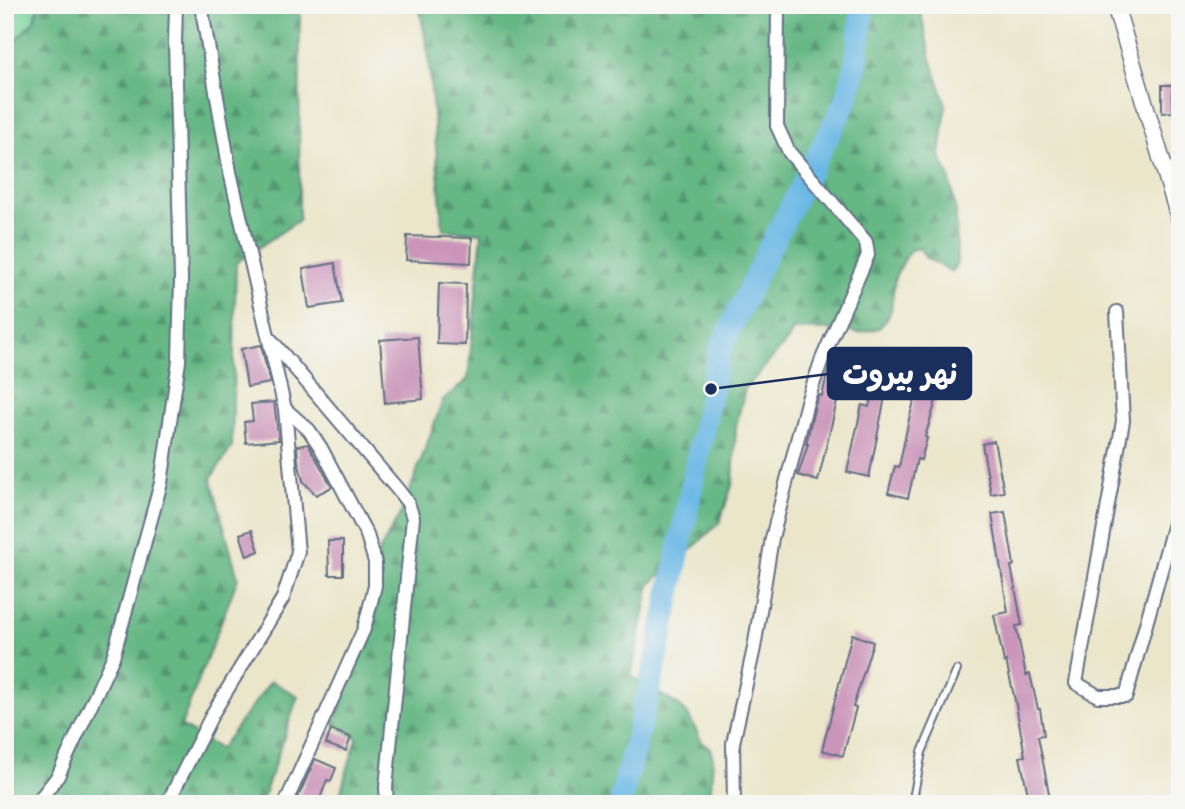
<svg xmlns="http://www.w3.org/2000/svg" width="1185" height="809" font-family="'Indie Flower','Playpen Sans Arabic',sans-serif">
  <style>
    .grass { fill: url(#grass-tufts); stroke: #4c827e; stroke-width: 2 }
    .forest { fill: url(#forest-firs); stroke: #407371; stroke-width: 2 }
    .lines { fill: none; stroke-linecap: round; stroke-linejoin: round }
    .river { stroke: #6bb8e5; stroke-width: 23 }
    .building { fill: #cb95ba }
    .service-casing { stroke: #646f84; stroke-width: 10 }
    .minor-casing { stroke: #646f84; stroke-width: 16 }
    .tertiary-casing { stroke: #646f84; stroke-width: 19 }
    .service { stroke: #fff; stroke-width: 6 }
    .minor { stroke: #fff; stroke-width: 12 }
    .tertiary { stroke: #fff; stroke-width: 16 }
    .leader { fill: none; stroke: #1b2f5e; stroke-width: 2.5 }
    .callout-dot { fill: #1b2f5e; stroke: #f6f6f2; stroke-width: 2.5 }
    .callout { fill: #1b2f5e; stroke: #1b2f5e; stroke-width: 2.5 }
    .callout-label { font-size: 30px; text-anchor: middle; font-weight: bold; fill: #fff }
  </style>
  <defs>
    <pattern id="grass-tufts" width="24" height="20" patternUnits="userSpaceOnUse" patternTransform="scale(1.75)"><rect width="24" height="20" fill="#7cd69d"/><path d="M3 7l-1-3M5 7V3M7 7l1-3M15 17l-1-3M17 17v-4M19 17l1-3" fill="none" stroke="#6bb88a"/></pattern>
    <pattern id="forest-firs" width="22" height="20" patternUnits="userSpaceOnUse" patternTransform="scale(1.75)"><rect width="22" height="20" fill="#65b784"/><path d="M5 1l3.5 6h-7zM16 11l3.5 6h-7z" fill="#52956f"/></pattern>
  </defs>
  <rect width="100%" height="100%" fill="#f6f6f2"/>
  <filter id="ink" filterUnits="userSpaceOnUse"><feTurbulence type="fractalNoise" baseFrequency=".0143" numOctaves="2"/><feDisplacementMap in="SourceGraphic" scale="14" xChannelSelector="R" yChannelSelector="G"/><feConvolveMatrix kernelMatrix="1 2 1 2 8 2 1 2 1" color-interpolation-filters="sRGB"/></filter>
  <filter id="wash" filterUnits="userSpaceOnUse"><feTurbulence type="fractalNoise" baseFrequency=".00686" numOctaves="4" result="noise"/><feDisplacementMap in="SourceGraphic" scale="28" xChannelSelector="R" yChannelSelector="G"/><feGaussianBlur stdDeviation="1.57" result="paint"/><feColorMatrix in="noise" values="0 0 0 0 0 0 0 0 0 0 0 0 0 0 0 0 0 1.4 0 .05"/><feComposite in="paint" operator="in"/></filter>
  <g filter="url(#wash)">
    <rect width="100%" height="100%" fill="#ebe6ca"/>
    <polygon class="grass" points="5,5 39,5 34,21 5,52"/>
    <g class="forest">
      <polygon points="39,5 300,5 299,220 236,263 232,447 211,478 238,578 181,726 220,749 271,681 298,696 261,804 5,804 5,52 34,21"/>
      <polygon points="419,5 919,5 931,59 946,105 940,156 949,176 956,211 957,264 952,272 925,257 920,248 910,250 895,277 891,310 887,319 879,328 858,333 848,330 793,330 788,340 745,389 736,426 733,482 720,522 691,550 650,584 631,676 678,705 687,713 702,742 710,748 713,758 710,804 337,804 357,738 333,724 375,619 371,566 403,509 443,400 468,379 482,233 443,230 428,52"/>
    </g>
    <g class="lines">
      <polyline class="river" points="620,804 658,653 719,352 764,259 846,101 856,65 863,5"/>
    </g>
    <g id="blocks">
      <g class="building">
        <polygon points="1162,85 1172,85 1173,112 1162,113"/>
        <polygon points="407,236 472,238 471,263 406,260"/>
        <polygon points="335,263 342,303 309,308 303,269"/>
        <polygon points="439,283 466,284 465,345 437,344"/>
        <polygon points="418,337 423,399 385,403 380,340"/>
        <polygon points="261,345 270,383 247,387 241,349"/>
        <polygon points="829,366 849,370 845,389 840,389 818,481 798,475 808,444 806,444 815,405 819,395 822,396"/>
        <polygon points="878,372 893,376 885,397 869,477 847,472 862,405 869,407"/>
        <polygon points="922,374 942,381 925,437 927,438 921,460 917,459 908,498 888,493 895,466 899,467 909,419"/>
        <polygon points="274,402 279,440 246,443 244,422 253,421 251,404"/>
        <polygon points="994,441 1004,492 991,494 982,444"/>
        <polygon points="308,444 332,487 316,495 303,481 298,461 297,446"/>
        <polygon points="1005,512 1014,565 1011,566 1022,625 1016,626 1026,675 1030,674 1038,709 1040,709 1044,735 1038,736 1051,804 1030,804 1020,757 1025,756 1016,705 1006,661 1004,662 994,615 1008,612 992,514"/>
        <polygon points="252,530 259,551 247,556 240,534"/>
        <polygon points="328,541 343,541 343,575 329,575"/>
        <polygon points="852,634 873,642 853,707 856,708 843,756 822,750"/>
        <polygon points="331,730 351,737 346,751 326,744"/>
        <polygon points="315,759 336,768 331,781 327,780 318,804 295,804"/>
      </g>
    </g>
  </g>
  <g filter="url(#ink)">
    <use href="#blocks" fill-opacity="0" stroke="#646f84" stroke-width="2"/>
    <g class="lines">
      <defs>
        <polyline id="service" points="912,804 922,752 957,670"/>
        <g id="minor">
          <polyline points="1117,312 1123,421 1076,683 1098,696 1126,696 1180,502"/>
          <polyline points="271,340 398,490 408,503 413,518 386,787 387,804"/>
          <polyline points="285,409 309,430 321,448 367,535 375,562 375,586 364,629 285,804"/>
          <polyline points="36,804 58,776 113,657 161,483 179,361 181,279 175,42 176,5"/>
          <polyline points="167,804 213,713 283,598 298,552 285,409 230,172 201,5"/>
          <polyline points="734,804 733,743 754,648 772,538 807,402 822,359 868,255 866,242 789,152 777,126 778,5"/>
        </g>
        <polyline id="tertiary" points="1115,5 1180,221"/>
      </defs>
      <use href="#service" class="service-casing"/>
      <use href="#minor" class="minor-casing"/>
      <use href="#tertiary" class="tertiary-casing"/>
      <use href="#service" class="service"/>
      <use href="#minor" class="minor"/>
      <use href="#tertiary" class="tertiary"/>
    </g>
  </g>
  <path class="leader" d="M711 389L828 374"/>
  <circle class="callout-dot" cx="711" cy="389" r="7"/>
  <rect class="callout" x="828" y="348" width="143" height="51" rx="7"/>
  <g class="callout-label">
    <text x="900" y="384">نهر بيروت</text>
  </g>
  <rect width="1185" height="809" fill="none" stroke="#f6f6f2" stroke-width="28"/>
</svg>
